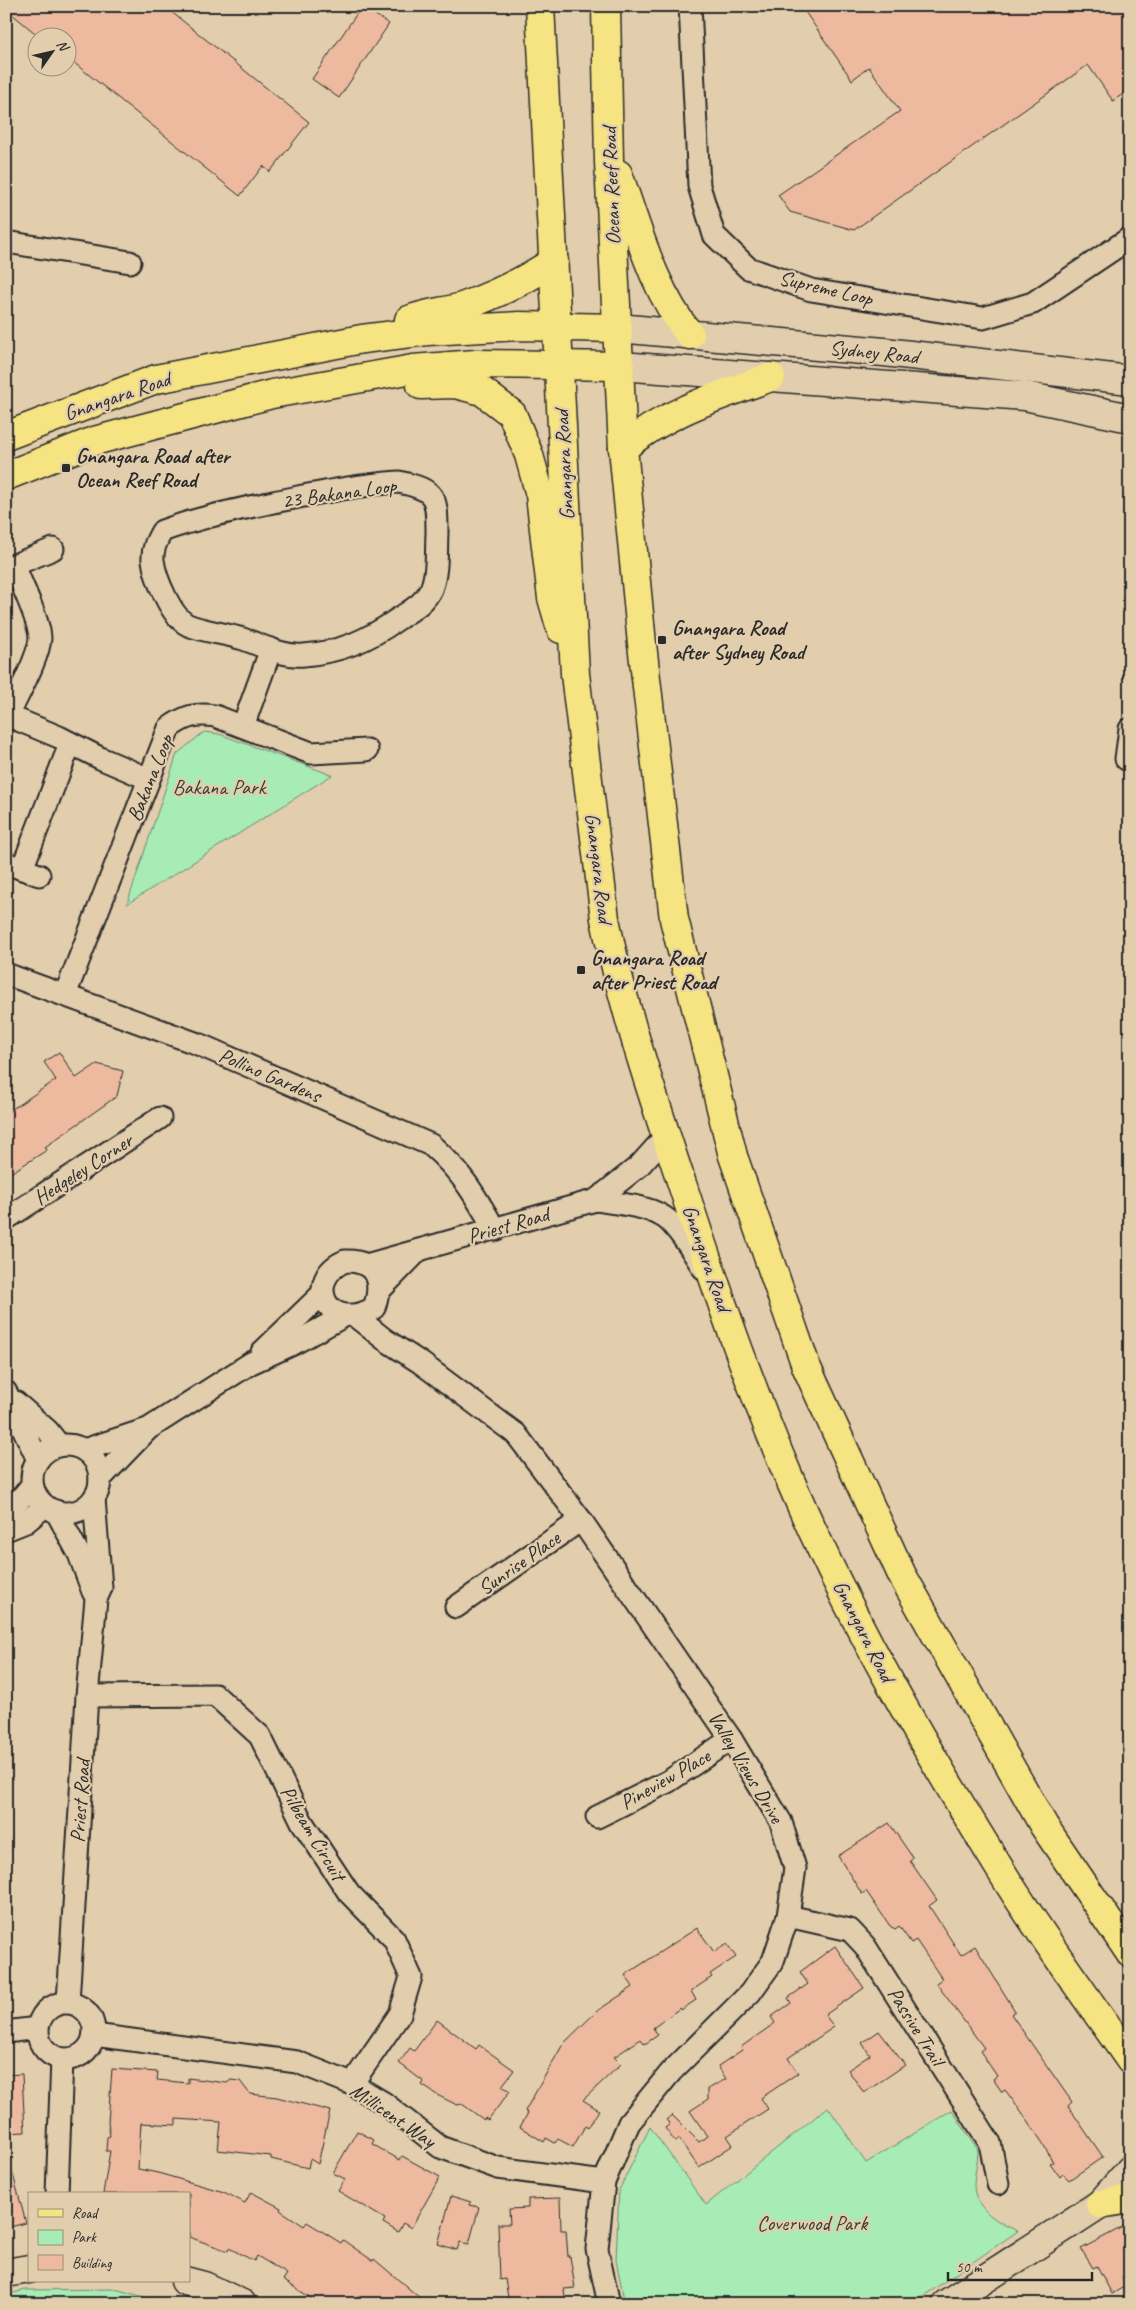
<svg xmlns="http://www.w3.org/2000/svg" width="1136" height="2310" font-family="Caveat,sans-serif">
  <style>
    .green { fill: #a7ebb5; stroke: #698b70 }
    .building { fill: #edb99f; stroke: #2b2b2b }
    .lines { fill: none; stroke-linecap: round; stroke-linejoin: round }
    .street-casing { stroke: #2b2b2b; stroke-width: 25 }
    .secondary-casing { stroke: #2b2b2b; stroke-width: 31 }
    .primary-casing { stroke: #2b2b2b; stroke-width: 31 }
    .street { stroke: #e2cead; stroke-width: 21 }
    .secondary { stroke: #e2cead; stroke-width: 28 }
    .primary { stroke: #f6e381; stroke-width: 28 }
    .poi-dot { fill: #2b2b2b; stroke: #e2cead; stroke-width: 2 }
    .labels { text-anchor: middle; stroke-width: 4.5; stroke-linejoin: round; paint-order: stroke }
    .street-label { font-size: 21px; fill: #2b2b2b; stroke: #e2cead }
    .poi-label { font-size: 21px; font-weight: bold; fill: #2b2b2b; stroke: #e2cead; text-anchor: start }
    .park-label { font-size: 21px; fill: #373e39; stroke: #e2cead }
  </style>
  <rect width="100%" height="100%" fill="#e2cead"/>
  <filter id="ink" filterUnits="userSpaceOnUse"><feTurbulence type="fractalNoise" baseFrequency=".02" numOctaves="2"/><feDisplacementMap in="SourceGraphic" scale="10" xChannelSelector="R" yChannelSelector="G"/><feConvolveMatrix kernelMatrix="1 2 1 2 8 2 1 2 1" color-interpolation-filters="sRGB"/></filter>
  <g filter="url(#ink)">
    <g class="green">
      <polygon points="204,732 219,734 332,775 127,904 177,754"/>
      <path d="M828,2107L866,2163L952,2110L978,2150C978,2162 974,2174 974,2185C974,2209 1000,2224 1018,2231L912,2304H625L616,2260L619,2190L650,2127L706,2205Z"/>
      <polygon points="115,2289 170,2304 6,2304 6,2295 25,2290"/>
    </g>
    <g class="building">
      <polygon points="6,6 164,6 309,122 270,172 263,166 240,196 68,58 68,38 41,38 6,9"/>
      <polygon points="362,6 389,24 339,98 312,79"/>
      <polygon points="801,6 1130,6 1130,89 1113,101 1088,65 854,230 790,212 778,195 900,111 869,67 852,80"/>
      <polygon points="59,1052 76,1078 97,1064 123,1071 117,1096 45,1147 47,1150 6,1176 6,1113 56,1080 44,1062"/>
      <polygon points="889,1823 913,1858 910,1861 937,1900 929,1906 961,1955 975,1946 1015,2011 1011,2014 1072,2102 1068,2106 1103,2157 1069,2180 1063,2174 1060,2177 1050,2163 1053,2162 1042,2142 1019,2108 1005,2090 1002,2092 993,2079 997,2076 980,2051 984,2048 936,1983 942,1979 916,1940 911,1943 899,1926 895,1929 890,1926 866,1891 862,1894 838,1856"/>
      <polygon points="697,1928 714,1952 727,1944 736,1957 710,1974 712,1977 691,1991 696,2000 681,2010 680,2008 653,2028 658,2035 645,2044 641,2039 614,2057 621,2064 583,2100 599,2110 588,2128 585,2126 573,2147 558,2139 555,2143 546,2138 544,2142 520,2127 528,2113 525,2111 563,2044 597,2011 633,1987 625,1975"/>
      <polygon points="835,1946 864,1988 825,2015 834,2027 788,2058 798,2073 761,2098 768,2109 727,2136 733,2145 699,2168 679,2139 675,2142 665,2128 670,2124 666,2120 672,2115 699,2142 707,2136 690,2111 708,2099 708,2089 726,2079 718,2066 742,2050 741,2047 775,2023 771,2017 791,2003 788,1998 808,1984 800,1972"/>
      <polygon points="437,2020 476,2049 479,2045 514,2070 502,2086 510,2091 488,2120 485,2118 484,2120 462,2104 457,2105 437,2095 422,2085 424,2082 399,2063 410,2048 414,2051"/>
      <polygon points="879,2031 905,2065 864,2093 848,2070 870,2055 862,2043"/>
      <polygon points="112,2069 158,2072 157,2080 188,2083 188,2078 227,2083 231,2080 240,2081 250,2094 277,2097 330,2111 318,2164 310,2159 308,2168 271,2159 271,2156 218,2150 221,2122 176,2119 176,2125 141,2123 138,2169 158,2173 224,2192 245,2203 251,2192 281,2208 280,2210 304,2226 307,2222 341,2243 343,2240 373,2261 374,2259 427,2304 307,2304 311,2298 283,2280 287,2274 257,2256 254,2261 229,2248 228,2251 189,2237 189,2194 103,2194 110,2151 106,2151 107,2137 110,2136 108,2122"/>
      <polygon points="22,2074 25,2132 6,2133 6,2075"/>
      <polygon points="357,2131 374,2140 372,2144 400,2160 402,2156 440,2177 411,2228 403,2223 398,2232 383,2223 385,2219 338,2191 345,2179 333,2173"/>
      <polygon points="11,2167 26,2223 6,2228 6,2168"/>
      <polygon points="451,2196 471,2202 470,2205 479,2207 469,2244 460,2242 457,2250 438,2244"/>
      <polygon points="560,2198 561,2230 566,2230 568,2257 570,2256 575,2288 564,2289 566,2304 548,2304 548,2300 509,2304 505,2279 500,2280 498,2224 510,2224 509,2209 528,2208 528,2199"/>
      <polygon points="1130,2223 1130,2272 1122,2277 1127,2285 1112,2294 1097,2266 1093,2268 1081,2249"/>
    </g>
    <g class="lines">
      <defs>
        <g id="street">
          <polyline points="690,6 699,186 714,235 748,268 811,290 983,318 1033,303 1130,238"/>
          <polyline points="6,242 130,262"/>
          <path d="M399,482C436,490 437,496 437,533C436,551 438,572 431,589C424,604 411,610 398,619C368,640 341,652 304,655C284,657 261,645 243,639C225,633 205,632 188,625C171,617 155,577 153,560C152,549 157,540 162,531C197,518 236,510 273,502C315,494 356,485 399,482Z"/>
          <polyline points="6,715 59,737 100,758 149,779"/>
          <path d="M8,716C17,696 39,658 40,638C40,622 20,581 14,565L53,549"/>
          <polyline points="243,726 271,649"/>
          <polyline points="1126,759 1130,729"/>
          <polyline points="6,863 39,875"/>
          <polyline points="22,869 70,744"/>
          <path d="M6,974L198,1044L431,1145C462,1172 475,1195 495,1230"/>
          <path d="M65,995L169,728C185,716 196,713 215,716L311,753L367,750"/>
          <path d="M596,1200C618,1204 650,1205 668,1220C682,1233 693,1252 703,1268"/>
          <polyline points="6,1219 160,1118"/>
          <path d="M345,1261C377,1260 383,1282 374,1308C326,1335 303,1279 345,1261Z"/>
          <polyline points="366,1265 596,1200 639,1166 666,1136"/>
          <polyline points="379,1291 419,1250"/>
          <polyline points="355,1316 384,1339 421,1363 516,1434 581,1520 731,1739 781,1822 795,1868 788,1916 773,1961 750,1993 671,2072 629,2123 604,2182 597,2249 609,2304"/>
          <polyline points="262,1352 323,1293"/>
          <polyline points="6,1392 38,1460"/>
          <polyline points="15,1402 48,1431 59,1445"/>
          <circle cx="66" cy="1479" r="34"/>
          <polyline points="84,1450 148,1429 251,1363 293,1344 344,1316"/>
          <polyline points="100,1479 146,1431"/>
          <polyline points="56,1511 79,1554 93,1592"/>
          <polyline points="6,1516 32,1485"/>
          <polyline points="6,1530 26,1522 45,1506"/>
          <polyline points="456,1607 581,1520"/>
          <polyline points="87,1696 215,1695 260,1736 302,1822 349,1893 394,1939 411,1977 400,2014 352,2084"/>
          <polyline points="597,1817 669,1781 731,1739"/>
          <polyline points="788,1916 850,1930 865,1946 990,2143 998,2184"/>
          <polyline points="68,2002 87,1696 96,1599 101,1588 94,1498"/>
          <circle cx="66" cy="2031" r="28"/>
          <polyline points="6,2032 37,2028"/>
          <polyline points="94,2035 297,2062 352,2084 384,2103 440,2147 498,2168 604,2182"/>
          <polyline points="57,2194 62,2059"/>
        </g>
        <g id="secondary">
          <polyline points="618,328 884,352 1130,380"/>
          <polyline points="620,366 1025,396 1130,418"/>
          <polyline points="1100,2204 1130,2170"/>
          <polyline points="6,2273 29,2269"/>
          <polyline points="185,2281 204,2286 242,2304"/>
          <polyline points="946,2304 1100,2204 1121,2195"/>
        </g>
        <g id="primary">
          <path d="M540,6L575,674L605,919C623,1009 654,1099 683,1187C715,1285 749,1385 790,1480C850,1620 927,1752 1008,1882C1046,1943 1089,2001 1130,2060"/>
          <polyline points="606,6 609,162 623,448 642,644 674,919 733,1156 806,1366 902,1575 1044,1826 1130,1953"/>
          <path d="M618,174C638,229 653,290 690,335"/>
          <path d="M409,320C426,313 445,312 462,307C495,295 525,281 554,261"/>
          <polyline points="421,385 455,384 482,391 512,414 529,455 540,495 552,598 561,629"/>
          <polyline points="6,436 156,379 362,339 427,331 519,326 618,328"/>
          <path d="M623,448C666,412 718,396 771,377"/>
          <polyline points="6,476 94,441 272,394 413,369 476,364 620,366"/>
          <polyline points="1100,2204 1130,2199"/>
        </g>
      </defs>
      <use href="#street" class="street-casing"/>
      <use href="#secondary" class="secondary-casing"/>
      <use href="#primary" class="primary-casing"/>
      <use href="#street" class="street"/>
      <use href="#secondary" class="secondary"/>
      <use href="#primary" class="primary"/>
    </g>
  </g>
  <g class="poi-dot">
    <rect x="61" y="463" width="10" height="10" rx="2.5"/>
    <rect x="657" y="635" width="10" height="10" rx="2.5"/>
    <rect x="576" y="965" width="10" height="10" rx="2.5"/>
  </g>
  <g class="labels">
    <g class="street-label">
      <text transform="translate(611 186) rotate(-92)" y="7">Ocean Reef Road</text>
      <text transform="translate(826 288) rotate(13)" y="7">Supreme Loop</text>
      <text transform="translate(874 352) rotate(6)" y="7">Sydney Road</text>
      <text transform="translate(117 396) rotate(-19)" y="7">Gnangara Road</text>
      <text transform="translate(564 465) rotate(-93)" y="7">Gnangara Road</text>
      <text transform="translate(339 493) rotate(-8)" y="7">23 Bakana Loop</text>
      <text transform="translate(150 778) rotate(-68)" y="7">Bakana Loop</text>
      <text transform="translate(599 868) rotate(83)" y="7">Gnangara Road</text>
      <text transform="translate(270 1075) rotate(23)" y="7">Pollino Gardens</text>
      <text transform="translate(83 1169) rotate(-33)" y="7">Hedgeley Corner</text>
      <text transform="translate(508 1225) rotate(-16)" y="7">Priest Road</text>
      <text transform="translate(707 1258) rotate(71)" y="7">Gnangara Road</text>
      <text transform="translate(519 1563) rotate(-35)" y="7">Sunrise Place</text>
      <text transform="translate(864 1631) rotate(63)" y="7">Gnangara Road</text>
      <text transform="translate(746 1767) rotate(59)" y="7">Valley Views Drive</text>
      <text transform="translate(665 1779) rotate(-30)" y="7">Pineview Place</text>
      <text transform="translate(80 1801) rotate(-86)" y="7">Priest Road</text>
      <text transform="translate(313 1833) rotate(59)" y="7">Pilbeam Circuit</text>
      <text transform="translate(916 2026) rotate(58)" y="7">Passive Trail</text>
      <text transform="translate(393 2115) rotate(34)" y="7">Millicent Way</text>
    </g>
    <g class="poi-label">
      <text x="76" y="463">Gnangara Road after<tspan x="76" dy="24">Ocean Reef Road</tspan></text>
      <text x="672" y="635">Gnangara Road<tspan x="672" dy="24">after Sydney Road</tspan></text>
      <text x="591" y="965">Gnangara Road<tspan x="591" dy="24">after Priest Road</tspan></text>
    </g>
    <g class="park-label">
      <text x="219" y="794">Bakana Park</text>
      <text x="812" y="2230">Coverwood Park</text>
    </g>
  </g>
  <rect width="1136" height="2310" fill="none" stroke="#e2cead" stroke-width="25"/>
  <rect x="12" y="12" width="1111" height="2285" fill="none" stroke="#2b2b2b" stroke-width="2" filter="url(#ink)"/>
  <rect x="28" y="2192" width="162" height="90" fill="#e2cead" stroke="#998d79"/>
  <rect x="38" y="2209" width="25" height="8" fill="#f6e381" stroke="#998d79"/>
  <text x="72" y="2218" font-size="15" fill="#2b2b2b">Road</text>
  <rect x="38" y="2230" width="25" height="15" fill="#a7ebb5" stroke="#998d79"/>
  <text x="72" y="2242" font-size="15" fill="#2b2b2b">Park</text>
  <rect x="38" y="2255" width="25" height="15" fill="#edb99f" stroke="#998d79"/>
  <text x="72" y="2268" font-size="15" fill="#2b2b2b">Building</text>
  <g transform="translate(52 52) rotate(56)"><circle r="24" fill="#e2cead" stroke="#998d79"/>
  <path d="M0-4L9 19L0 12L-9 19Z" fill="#2b2b2b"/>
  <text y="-8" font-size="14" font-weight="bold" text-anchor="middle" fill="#2b2b2b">N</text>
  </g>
  <path d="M948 2272v8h144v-8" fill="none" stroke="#2b2b2b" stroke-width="2.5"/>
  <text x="956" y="2272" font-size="15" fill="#2b2b2b" stroke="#e2cead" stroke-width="4" paint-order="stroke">50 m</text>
</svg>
